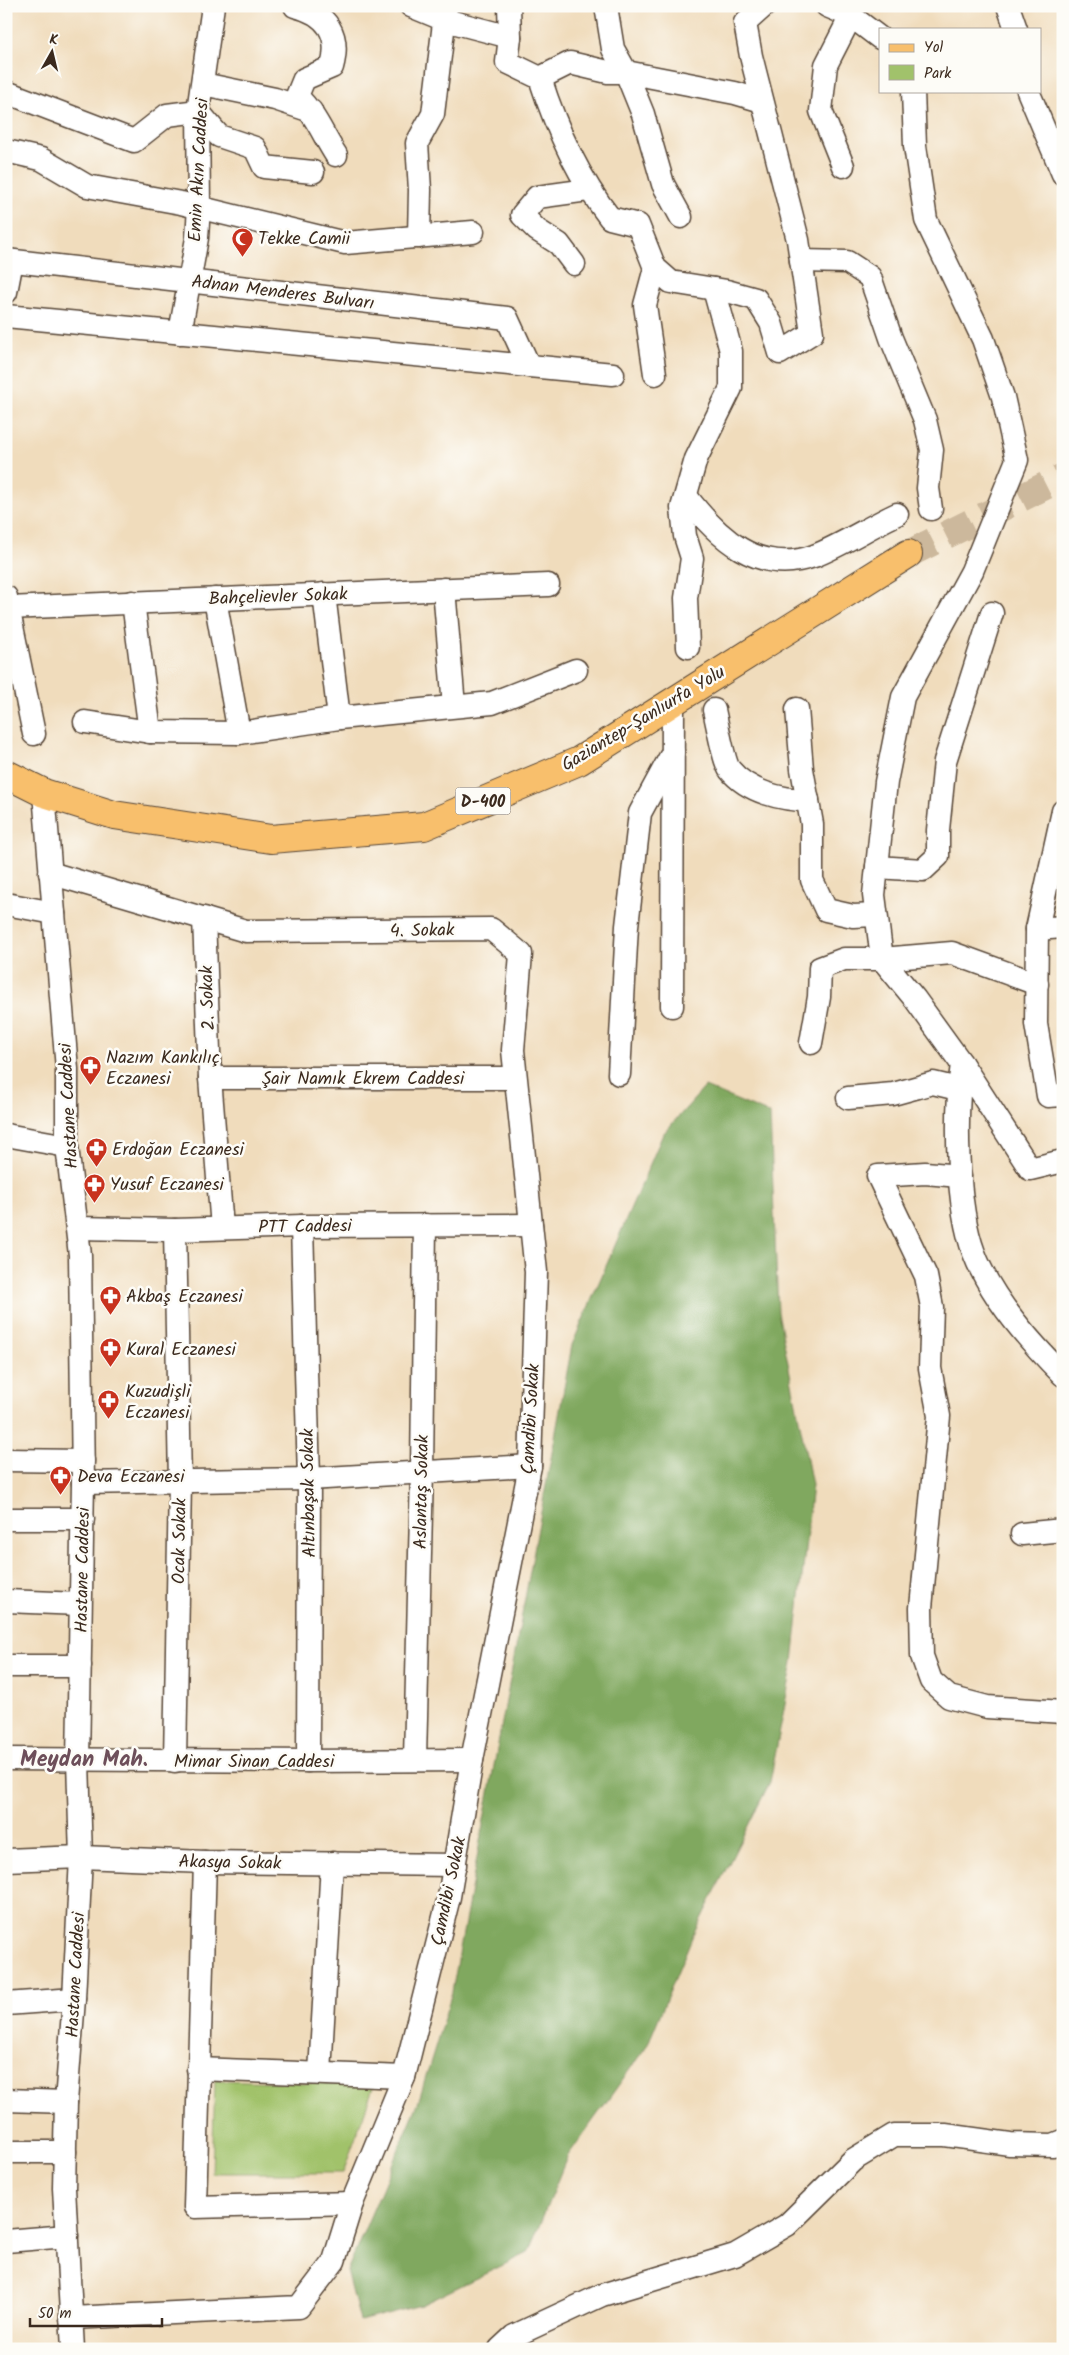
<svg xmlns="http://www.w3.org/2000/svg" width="1069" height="2355" font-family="Kalam,sans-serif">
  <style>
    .green { fill: #a1c26b; stroke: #6e7644 }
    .forest { fill: #80a85f; stroke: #5e693e }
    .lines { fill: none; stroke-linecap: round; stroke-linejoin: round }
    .major-tunnel { stroke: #ccb89c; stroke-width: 28; stroke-dasharray: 28 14; stroke-linecap: butt }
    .minor-casing { stroke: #564536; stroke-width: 25 }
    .major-casing { stroke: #564536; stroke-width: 30 }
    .minor { stroke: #fff; stroke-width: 22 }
    .major { stroke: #f8bf6c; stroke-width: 28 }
    .labels { text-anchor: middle; stroke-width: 5; stroke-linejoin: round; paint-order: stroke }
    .shield { fill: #fdfcf7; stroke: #75695f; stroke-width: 1 }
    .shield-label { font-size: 16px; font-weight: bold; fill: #3b2a1e }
    .street-label { font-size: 18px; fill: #3b2a1e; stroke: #fdfcf7 }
    .poi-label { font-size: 18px; fill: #3b2a1e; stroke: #fdfcf7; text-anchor: start }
    .district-label { font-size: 22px; font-weight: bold; fill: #6d4f5a; stroke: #fdfcf7 }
  </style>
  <rect width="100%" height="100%" fill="#fdfcf7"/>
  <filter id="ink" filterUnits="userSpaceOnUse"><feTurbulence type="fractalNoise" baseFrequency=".02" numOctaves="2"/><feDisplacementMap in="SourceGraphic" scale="10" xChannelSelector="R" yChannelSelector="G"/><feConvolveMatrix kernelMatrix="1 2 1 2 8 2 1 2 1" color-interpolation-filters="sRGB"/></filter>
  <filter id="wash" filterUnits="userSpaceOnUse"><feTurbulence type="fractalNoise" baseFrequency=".0096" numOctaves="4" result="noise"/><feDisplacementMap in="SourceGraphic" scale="20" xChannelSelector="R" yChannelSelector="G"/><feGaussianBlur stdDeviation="1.12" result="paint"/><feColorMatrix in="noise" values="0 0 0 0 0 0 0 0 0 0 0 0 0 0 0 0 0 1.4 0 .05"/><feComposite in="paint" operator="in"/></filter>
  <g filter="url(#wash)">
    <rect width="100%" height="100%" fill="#f0dcbc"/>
    <polygon class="green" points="215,2080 374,2085 343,2173 212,2173"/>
    <polygon class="forest" points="705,1087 770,1114 778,1312 812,1485 793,1662 770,1782 693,1935 648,2044 567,2157 528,2253 421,2305 360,2321 347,2271 417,2106 452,1992 572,1345 663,1134"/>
  </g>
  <g filter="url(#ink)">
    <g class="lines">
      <polyline class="major-tunnel" points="908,554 1063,477"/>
      <defs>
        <g id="minor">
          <path d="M295,6C327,14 341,34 332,67L304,79L297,96C315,114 322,133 336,155"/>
          <polyline points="411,6 445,20 510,37"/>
          <path d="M509,6L510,37L507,62L540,78C556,128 578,177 610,218L638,225L655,268L671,282L727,291L756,299L771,323L780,353L812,333L798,240L751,56L745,23L764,6"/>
          <polyline points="606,6 613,49 626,72 643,114 663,184 681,217"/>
          <polyline points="827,6 851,16 880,38"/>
          <polyline points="1008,6 1016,29"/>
          <polyline points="540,78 570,63 608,72 626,72 735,93 762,101"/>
          <polyline points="203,84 275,99 311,111"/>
          <polyline points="913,91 915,146 926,220 983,339 1003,397 1017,460 972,571 903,697 886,782 874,895 882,959 915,999 962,1064 1030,1169 1063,1161"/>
          <polyline points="1028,91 1063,174"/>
          <polyline points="6,92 134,141 167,115 198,111 219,136 255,148 264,167 313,172"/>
          <polyline points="6,151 41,159 87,186 181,203 345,243 473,232"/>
          <polyline points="843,166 821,111 826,65 851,16"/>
          <polyline points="419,237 420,190 417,143 433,114 446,6"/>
          <polyline points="6,260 507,318 529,366"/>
          <polyline points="801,261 847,262 870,277 891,338 925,420 932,450 928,488 931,509"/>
          <polyline points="574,264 559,244 537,230 522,215 537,197 588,190"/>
          <polyline points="655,268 645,305 655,374"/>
          <polyline points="6,292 12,261"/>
          <polyline points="6,316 613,374"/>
          <polyline points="180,333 197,238 199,207 198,111 213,6"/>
          <path d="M686,496C717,537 758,576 814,556C840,546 871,526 897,514"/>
          <polyline points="444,589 454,706"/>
          <polyline points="324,594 339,718"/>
          <polyline points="6,597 34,734"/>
          <polyline points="215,599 239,733"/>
          <polyline points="133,602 150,732"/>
          <polyline points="8,608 548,585"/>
          <polyline points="688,647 686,598 692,558 685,536 682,508 696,459 731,388 731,351 714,289"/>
          <polyline points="797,709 802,769 812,824 812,880 826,910 853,916 876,915"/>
          <path d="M714,710C717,722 724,763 730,770C748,792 782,800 808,800"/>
          <polyline points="85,722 150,732 239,733 339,718 492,703 576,670"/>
          <polyline points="44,793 67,1069 67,1146 80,1255 83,1483 78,1761 81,1857 74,1999 66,2102 64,2188 73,2349"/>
          <polyline points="1063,811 1037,929 1036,1024 1048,1096 1063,1095"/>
          <polyline points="877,867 923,870 938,856 938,830 945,761 992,613"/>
          <polyline points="50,873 246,931 491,929 521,954 513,1050 536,1272 530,1466 472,1760 449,1897 404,2077 352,2203 334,2261 299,2307 71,2318"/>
          <polyline points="6,904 54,913"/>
          <polyline points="204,918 210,1078 222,1228"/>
          <polyline points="1037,929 1063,927"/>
          <polyline points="672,1006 673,702"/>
          <polyline points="811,1043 819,997 820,968 844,959 882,959 952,953 1037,984"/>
          <path d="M962,1064C955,1114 956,1206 974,1253C990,1296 1030,1342 1063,1375"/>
          <polyline points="619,1074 627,926 640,813 673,752"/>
          <polyline points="210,1078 515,1078"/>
          <polyline points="848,1098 893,1094 933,1083 958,1089"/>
          <polyline points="6,1135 67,1146"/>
          <polyline points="960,1176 925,1173 878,1176 926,1276 932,1307 930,1368 939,1416 921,1608 922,1656 931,1681 949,1697 987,1707 1063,1712"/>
          <polyline points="302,1226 309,1479 308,1761"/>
          <polyline points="78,1228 175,1230 302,1226 531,1225"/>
          <polyline points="6,1460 83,1461"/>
          <polyline points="83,1483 309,1479 530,1466"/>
          <polyline points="6,1519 83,1519"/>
          <polyline points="1022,1534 1063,1530"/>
          <polyline points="6,1601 80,1604"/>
          <polyline points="6,1666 80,1666"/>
          <polyline points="6,1759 308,1761 472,1760"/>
          <polyline points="415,1759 422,1471 425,1225"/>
          <polyline points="175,1761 180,1482 175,1230"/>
          <polyline points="6,1860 81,1857 205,1862 455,1865"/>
          <polyline points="205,1862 195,2207 352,2203"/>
          <polyline points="6,2004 74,1999"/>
          <polyline points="198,2069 404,2077"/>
          <polyline points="320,2073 332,1863"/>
          <polyline points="6,2100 66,2102"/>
          <polyline points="6,2152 65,2152"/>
          <polyline points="6,2241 67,2236"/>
          <polyline points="500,2349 514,2336 602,2295 735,2255 787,2225 853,2160 894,2135 945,2135 1010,2144 1053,2145 1063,2141"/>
        </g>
        <polyline id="major" points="6,774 44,793 114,815 271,839 424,826 579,761 908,554"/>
      </defs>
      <use href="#minor" class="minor-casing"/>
      <use href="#major" class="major-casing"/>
      <use href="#minor" class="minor"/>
      <use href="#major" class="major"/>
    </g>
  </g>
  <defs>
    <symbol id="mosque-pin" viewBox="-11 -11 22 30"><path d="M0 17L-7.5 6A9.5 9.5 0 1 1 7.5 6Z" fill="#c8321e" stroke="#fdfcf7"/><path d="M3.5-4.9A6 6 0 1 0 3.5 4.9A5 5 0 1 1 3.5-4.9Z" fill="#fff"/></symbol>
    <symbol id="pharmacy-pin" viewBox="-11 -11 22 30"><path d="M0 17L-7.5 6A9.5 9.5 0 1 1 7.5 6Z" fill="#c8321e" stroke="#fdfcf7"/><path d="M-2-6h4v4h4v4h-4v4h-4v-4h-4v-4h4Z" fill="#fff"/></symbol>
  </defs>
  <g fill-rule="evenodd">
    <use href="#mosque-pin" x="230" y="226" width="25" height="34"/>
    <use href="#pharmacy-pin" x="78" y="1054" width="25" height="34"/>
    <use href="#pharmacy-pin" x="84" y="1136" width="25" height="34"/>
    <use href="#pharmacy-pin" x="82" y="1172" width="25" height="34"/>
    <use href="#pharmacy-pin" x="98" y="1284" width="25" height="34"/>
    <use href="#pharmacy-pin" x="98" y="1336" width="25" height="34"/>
    <use href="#pharmacy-pin" x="96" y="1388" width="25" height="34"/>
    <use href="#pharmacy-pin" x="48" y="1464" width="25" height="34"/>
  </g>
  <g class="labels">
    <rect class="shield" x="455.5" y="787.5" width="55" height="27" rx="4"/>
    <g class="shield-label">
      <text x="483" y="807">D-400</text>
    </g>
    <g class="street-label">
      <text transform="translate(198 170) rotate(-87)" y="6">Emin Akın Caddesi</text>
      <text transform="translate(283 292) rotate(7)" y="6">Adnan Menderes Bulvarı</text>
      <text transform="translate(278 596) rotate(-2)" y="6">Bahçelievler Sokak</text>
      <text transform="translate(643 718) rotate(-31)" y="6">Gaziantep-Şanlıurfa Yolu</text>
      <text transform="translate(422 930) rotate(-1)" y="6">4. Sokak</text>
      <text transform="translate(207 998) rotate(-92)" y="6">2. Sokak</text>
      <text x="363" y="1084">Şair Namık Ekrem Caddesi</text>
      <text transform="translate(68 1106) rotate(-93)" y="6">Hastane Caddesi</text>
      <text transform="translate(305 1226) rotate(-1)" y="6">PTT Caddesi</text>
      <text transform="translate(530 1419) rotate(-87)" y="6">Çamdibi Sokak</text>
      <text transform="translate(421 1492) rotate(-89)" y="6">Aslantaş Sokak</text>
      <text transform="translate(308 1493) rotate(-91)" y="6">Altınbaşak Sokak</text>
      <text transform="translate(179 1541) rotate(-89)" y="6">Ocak Sokak</text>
      <text transform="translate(82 1570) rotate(-89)" y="6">Hastane Caddesi</text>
      <text x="254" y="1767">Mimar Sinan Caddesi</text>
      <text transform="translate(230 1862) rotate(1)" y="6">Akasya Sokak</text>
      <text transform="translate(448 1891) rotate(-78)" y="6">Çamdibi Sokak</text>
      <text transform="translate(75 1975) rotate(-87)" y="6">Hastane Caddesi</text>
    </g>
    <g class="poi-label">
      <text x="258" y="244">Tekke Camii</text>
      <text x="106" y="1063">Nazım Kankılıç<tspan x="106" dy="21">Eczanesi</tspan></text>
      <text x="112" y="1155">Erdoğan Eczanesi</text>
      <text x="110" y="1190">Yusuf Eczanesi</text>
      <text x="126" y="1302">Akbaş Eczanesi</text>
      <text x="126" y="1355">Kural Eczanesi</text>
      <text x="125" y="1397">Kuzudişli<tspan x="125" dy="21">Eczanesi</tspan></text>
      <text x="77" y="1482">Deva Eczanesi</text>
    </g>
    <g class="district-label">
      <text x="84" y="1766">Meydan Mah.</text>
    </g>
  </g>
  <rect width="1069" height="2355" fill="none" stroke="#fdfcf7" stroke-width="25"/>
  <rect x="879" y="28" width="162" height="65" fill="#fdfcf7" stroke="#afa8a0"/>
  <rect x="889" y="44" width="25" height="8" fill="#f8bf6c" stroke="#afa8a0"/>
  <text x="924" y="52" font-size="15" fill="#3b2a1e">Yol</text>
  <rect x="889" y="65" width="25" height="15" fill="#a1c26b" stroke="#afa8a0"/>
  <text x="924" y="78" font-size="15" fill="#3b2a1e">Park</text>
  <g transform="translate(52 52) rotate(8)" stroke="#fdfcf7" stroke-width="4" paint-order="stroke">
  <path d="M0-4L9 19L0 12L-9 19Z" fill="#3b2a1e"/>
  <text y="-8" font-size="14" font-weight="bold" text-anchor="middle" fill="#3b2a1e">K</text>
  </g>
  <path d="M30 2318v8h132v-8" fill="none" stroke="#3b2a1e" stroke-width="2.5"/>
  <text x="38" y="2318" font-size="15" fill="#3b2a1e" stroke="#fdfcf7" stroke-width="4" paint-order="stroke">50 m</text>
</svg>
